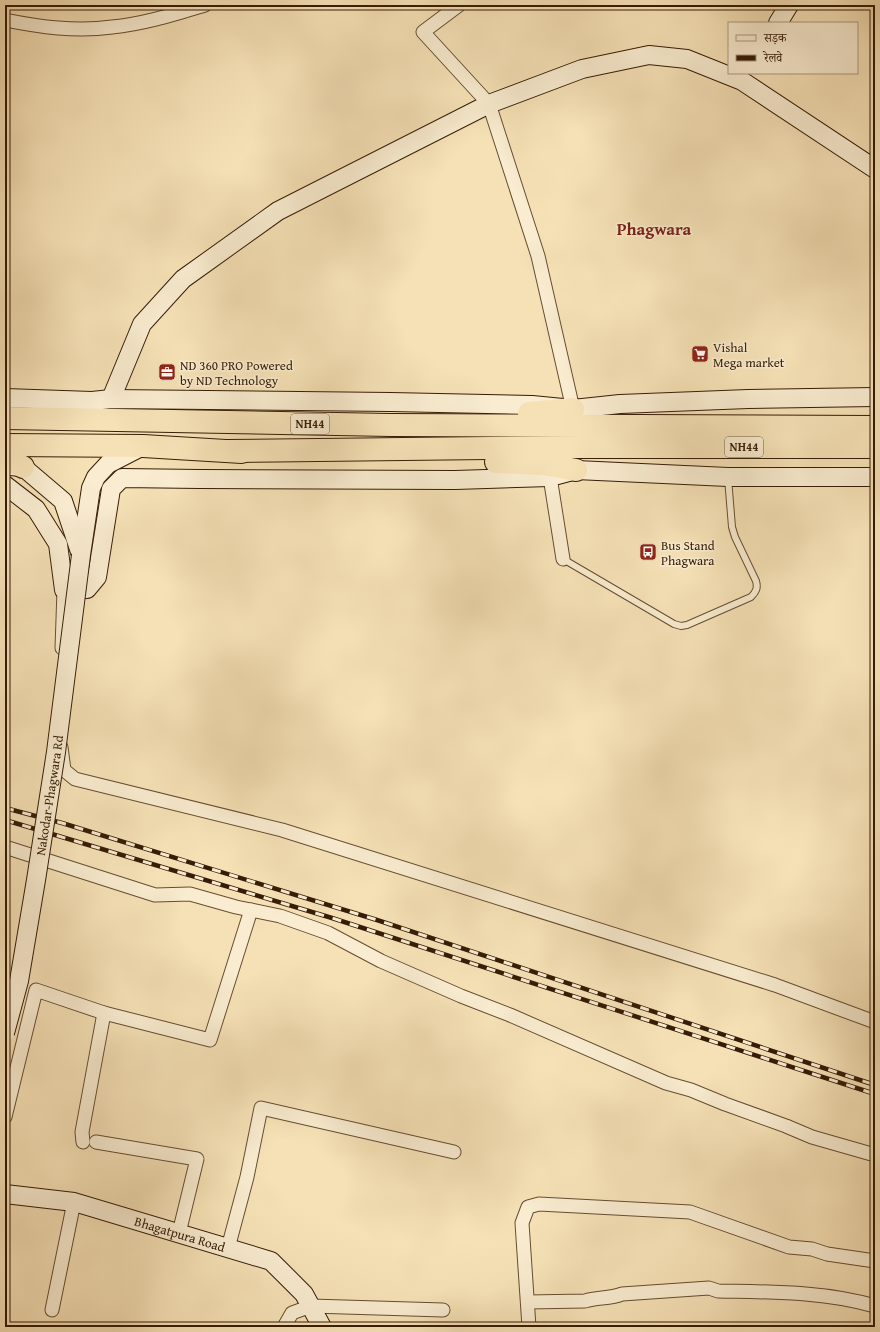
<svg xmlns="http://www.w3.org/2000/svg" width="880" height="1332" font-family="'Gentium Book Plus','Noto Serif Devanagari',serif">
  <style>
    .lines { fill: none; stroke-linecap: round; stroke-linejoin: round }
    .lane-casing { stroke: #664d32; stroke-width: 8 }
    .street-casing { stroke: #664d32; stroke-width: 15 }
    .secondary-casing { stroke: #361c06; stroke-width: 20 }
    .highway-casing { stroke: #361c06; stroke-width: 24 }
    .lane { stroke: #f9ecd0; stroke-width: 6 }
    .street { stroke: #f9ecd0; stroke-width: 13 }
    .secondary { stroke: #f9ecd0; stroke-width: 18 }
    .highway { stroke: #f6e1b6; stroke-width: 22 }
    .rail-casing { stroke: #361c06; stroke-width: 4.5 }
    .rail { stroke: #f9ecd0; stroke-width: 3; stroke-dasharray: 9; stroke-linecap: butt }
    .secondary-bridge-casing { stroke: #361c06; stroke-width: 20; stroke-linecap: butt }
    .secondary-bridge { stroke: #f9ecd0; stroke-width: 18 }
    .labels { text-anchor: middle; stroke-width: 3; stroke-linejoin: round; paint-order: stroke }
    .shield { fill: #f9ecd0; stroke: #705a43; stroke-width: 1 }
    .shield-label { font-size: 12px; font-weight: bold; fill: #361c06 }
    .poi-label { font-size: 13px; fill: #361c06; stroke: #f9ecd0; text-anchor: start }
    .street-label { font-size: 13px; fill: #361c06; stroke: #f9ecd0 }
    .district-label { font-size: 17px; font-weight: bold; fill: #7a1f14; stroke: #f9ecd0 }
  </style>
  <rect width="100%" height="100%" fill="#f6e1b6"/>
  <filter id="stains"><feTurbulence type="fractalNoise" baseFrequency=".005" numOctaves="4"/><feColorMatrix values="0 0 0 0 .2 0 0 0 0 .09 0 0 0 0 .02 0 0 0 .5 -.17"/></filter>
  <radialGradient id="worn" r=".72"><stop offset=".6" stop-color="#630" stop-opacity="0"/><stop offset="1" stop-color="#630" stop-opacity=".3"/></radialGradient>
  <g class="lines">
    <defs>
      <path id="lane" d="M563,559L674,624L681,626L687,625L751,597C756,592 758,588 756,581L735,537L732,527L728,478"/>
      <g id="street">
        <polyline points="459,5 423,32 489,104 538,256 573,409"/>
        <path d="M5,20C40,27 76,32 112,27C144,24 175,14 205,5"/>
        <polyline points="550,477 563,559"/>
        <polyline points="62,648 64,590"/>
        <polyline points="61,747 64,770 75,779 282,830 775,985 875,1022"/>
        <polyline points="5,847 155,895 190,894 236,907 280,916 328,933 381,961 461,996 510,1015 666,1083 691,1090 725,1104 786,1126 812,1137 875,1155"/>
        <polyline points="104,1013 210,1040 251,910"/>
        <polyline points="5,1117 36,990 104,1013 82,1132 83,1142"/>
        <polyline points="96,1142 197,1159 179,1233"/>
        <polyline points="228,1248 247,1177 261,1108 454,1152"/>
        <path d="M528,1302L585,1301C597,1297 610,1299 622,1294L709,1288L718,1291C770,1292 824,1291 875,1306"/>
        <polyline points="52,1310 74,1202"/>
        <polyline points="284,1327 292,1313 311,1306 443,1310"/>
        <polyline points="529,1327 522,1223 528,1207 539,1204 690,1212 789,1247 812,1249 827,1254 875,1261"/>
      </g>
      <g id="secondary">
        <polyline points="778,23 789,5"/>
        <polyline points="5,398 92,401 111,399 391,402 532,405 573,409 620,404 748,399 875,397"/>
        <polyline points="111,399 142,324 183,279 278,211 489,104 582,69 649,55 687,59 742,81 875,169"/>
        <polyline points="9,466 23,467 63,501 80,552"/>
        <polyline points="5,485 36,509 58,544 64,590 87,589 97,577 111,489 122,478 200,479 455,480 550,477 576,470 728,477 875,477"/>
        <polyline points="81,555 91,488 96,477 108,464 143,446"/>
        <path id="s1" d="M5,1194L74,1202L271,1261L304,1294L322,1327"/>
      </g>
      <g id="highway">
        <polyline points="529,413 573,409"/>
        <polyline points="5,418 391,425 875,427"/>
        <polyline points="5,445 143,446 242,452"/>
        <polyline points="227,451 581,447 875,447"/>
        <polyline points="5,457 23,467"/>
        <polyline points="496,462 544,464 576,470"/>
      </g>
    </defs>
    <use href="#lane" class="lane-casing"/>
    <use href="#street" class="street-casing"/>
    <use href="#secondary" class="secondary-casing"/>
    <use href="#highway" class="highway-casing"/>
    <use href="#lane" class="lane"/>
    <use href="#street" class="street"/>
    <use href="#secondary" class="secondary"/>
    <use href="#highway" class="highway"/>
    <defs>
      <g id="rail">
        <polyline points="5,808 62,823 377,920 875,1085"/>
        <polyline points="5,820 332,918 875,1094"/>
      </g>
    </defs>
    <use href="#rail" class="rail-casing"/>
    <use href="#rail" class="rail"/>
    <defs>
      <g id="secondary-bridge">
        <path id="s2" d="M5,1033L19,981L36,880L56,752L81,555"/>
      </g>
    </defs>
    <use href="#secondary-bridge" class="secondary-bridge-casing"/>
    <use href="#secondary-bridge" class="secondary-bridge"/>
  </g>
  <defs>
    <symbol id="supermarket-square" viewBox="-11 -11 22 22"><rect x="-9" y="-9" width="18" height="18" rx="4" fill="#8f2418" stroke="#f9ecd0"/><path d="M-6-5.5h2.5l.6 2H6L4.5 2H-2.5L-4.4-4H-6ZM-1.5 3.2a1.3 1.3 0 1 0 .1 0ZM3 3.2a1.3 1.3 0 1 0 .1 0Z" fill="#fff"/></symbol>
    <symbol id="office-square" viewBox="-11 -11 22 22"><rect x="-9" y="-9" width="18" height="18" rx="4" fill="#8f2418" stroke="#f9ecd0"/><path d="M-6-3h4V-5.5h4V-3h4V5H-6ZM-1-4.5V-3h2v-1.5ZM-6 0V1H6V0Z" fill="#fff"/></symbol>
    <symbol id="bus-square" viewBox="-11 -11 22 22"><rect x="-9" y="-9" width="18" height="18" rx="4" fill="#8f2418" stroke="#f9ecd0"/><path d="M-5-6H5V4H4V6H2V4H-2V6H-4V4H-5ZM-3.5-4V0h7V-4ZM-3.5 1.2v1.5H-2V1.2ZM2 1.2v1.5H3.5V1.2Z" fill="#fff"/></symbol>
  </defs>
  <g fill-rule="evenodd">
    <use href="#supermarket-square" x="690" y="344" width="20" height="20"/>
    <use href="#office-square" x="157" y="362" width="20" height="20"/>
    <use href="#bus-square" x="638" y="542" width="20" height="20"/>
  </g>
  <g class="labels">
    <g class="shield">
      <rect x="291" y="414" width="38" height="20" rx="3"/>
      <rect x="725" y="437" width="38" height="20" rx="3"/>
    </g>
    <g class="shield-label">
      <text x="310" y="428">NH44</text>
      <text x="744" y="451">NH44</text>
    </g>
    <g class="poi-label">
      <text x="713" y="352">Vishal<tspan x="713" dy="15">Mega market</tspan></text>
      <text x="180" y="370">ND 360 PRO Powered<tspan x="180" dy="15">by ND Technology</tspan></text>
      <text x="661" y="550">Bus Stand<tspan x="661" dy="15">Phagwara</tspan></text>
    </g>
    <g class="street-label">
      <text dy="5" stroke="none"><textPath href="#s2" startOffset="242">Nakodar-Phagwara Rd</textPath></text>
      <text dy="5" stroke="none"><textPath href="#s1" startOffset="180">Bhagatpura Road</textPath></text>
    </g>
    <g class="district-label">
      <text x="654" y="235">Phagwara</text>
    </g>
  </g>
  <rect width="880" height="1332" fill="none" stroke="#f6e1b6" stroke-width="20"/>
  <rect x="6" y="6" width="868" height="1320" fill="none" stroke="#361c06" stroke-width="2"/>
  <rect x="10" y="10" width="860" height="1312" fill="none" stroke="#361c06"/>
  <rect x="728" y="22" width="130" height="52" fill="#f9ecd0" stroke="#ab997f"/>
  <rect x="736" y="35" width="20" height="6" fill="#f9ecd0" stroke="#ab997f"/>
  <text x="764" y="42" font-size="12" fill="#361c06">सड़क</text>
  <rect x="736" y="55" width="20" height="6" fill="#361c06" stroke="#ab997f"/>
  <text x="764" y="62" font-size="12" fill="#361c06">रेलवे</text>
  <rect width="100%" height="100%" filter="url(#stains)"/>
  <rect width="100%" height="100%" fill="url(#worn)"/>
</svg>
